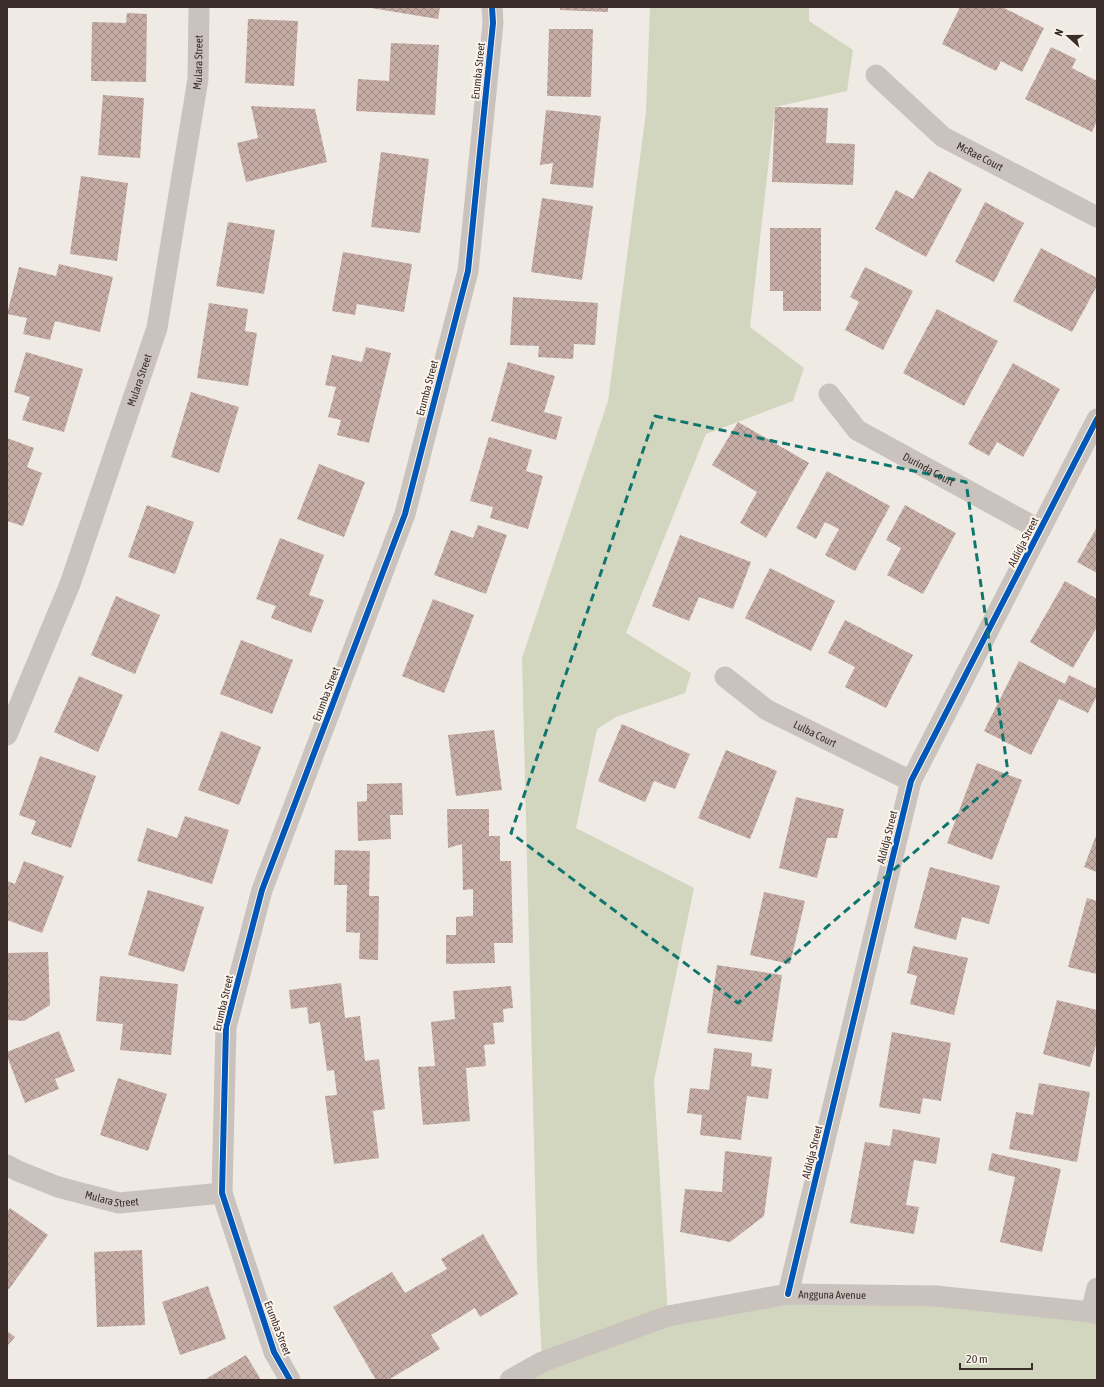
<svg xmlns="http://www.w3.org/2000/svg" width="1104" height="1387" font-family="'Asap Condensed',sans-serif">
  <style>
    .green { fill: #d3d6be }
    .building { fill: url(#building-cross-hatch) }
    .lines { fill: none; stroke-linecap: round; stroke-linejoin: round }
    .street { stroke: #c9c2bd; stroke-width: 21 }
    .cycleway-casing { stroke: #fcf4ed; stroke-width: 8 }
    .cycleway { stroke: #0057b8; stroke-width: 6 }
    .marked { fill: none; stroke: #0f766e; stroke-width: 3; stroke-dasharray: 8 5; stroke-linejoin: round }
    .labels { text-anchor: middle; stroke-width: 4; stroke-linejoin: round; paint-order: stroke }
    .street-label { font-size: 11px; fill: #3b2e2a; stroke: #fcf4ed }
  </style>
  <defs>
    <pattern id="building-cross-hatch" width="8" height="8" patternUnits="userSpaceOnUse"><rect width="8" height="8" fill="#c5aca5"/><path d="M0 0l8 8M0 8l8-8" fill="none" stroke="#a18c87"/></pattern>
  </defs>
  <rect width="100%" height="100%" fill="#f0eae5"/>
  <polygon class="green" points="650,7 809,7 809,21 853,50 847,91 775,107 750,327 804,368 793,401 706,434 626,633 691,673 685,693 616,717 597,729 576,828 694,888 654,1081 668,1316 788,1294 1097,1314 1097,1380 510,1380 542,1361 537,1265 522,658 608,401 646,112"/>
  <g class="building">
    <polygon points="365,7 440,7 438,19"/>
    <polygon points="560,7 608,7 608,12 560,10"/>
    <polygon points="960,7 1002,7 1044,28 1022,72 1001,61 996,71 942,44"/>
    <polygon points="127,13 147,14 146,82 91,81 92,22 126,23"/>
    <polygon points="248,19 298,21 294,86 245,83"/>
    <polygon points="549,29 593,29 591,97 547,96"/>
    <polygon points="391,43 439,45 435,115 356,111 358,79 389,81"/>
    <polygon points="1051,47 1076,59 1072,68 1097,81 1097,121 1092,132 1025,99"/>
    <polygon points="103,95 144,98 140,158 98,155"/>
    <polygon points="251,106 315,109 327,162 246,182 237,143 258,138"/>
    <polygon points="775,107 828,108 826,143 855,144 853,185 772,182"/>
    <polygon points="546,110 601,116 593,188 550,184 553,163 540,165"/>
    <polygon points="381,152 429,159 420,233 371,227"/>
    <polygon points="929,171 962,189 926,257 875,229 896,190 913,199"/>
    <polygon points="81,176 128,183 117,261 70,254"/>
    <polygon points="542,198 593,206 582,280 531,272"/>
    <polygon points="985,202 1024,223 994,282 955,262"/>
    <polygon points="228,222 275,230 264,294 216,286"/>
    <polygon points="770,228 821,228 821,311 783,311 783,291 770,291"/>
    <polygon points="1041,248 1097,278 1097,286 1072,332 1013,301"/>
    <polygon points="343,252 412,264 404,312 357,304 355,315 332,311"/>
    <polygon points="59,264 113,277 100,332 55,321 50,340 23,334 27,318 7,314 19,267 56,276"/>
    <polygon points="865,267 913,291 883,350 845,330 859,302 850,297"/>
    <polygon points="513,297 598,303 595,345 574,344 573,359 538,357 539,346 510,345"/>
    <polygon points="209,303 248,309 245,331 257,333 248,386 197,378"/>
    <polygon points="937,309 998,341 964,406 903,373"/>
    <polygon points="366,347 391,353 369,443 337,435 341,420 328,417 336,387 325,385 332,355 362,362"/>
    <polygon points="26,352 83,369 64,432 22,420 30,397 14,392"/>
    <polygon points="508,362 555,376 544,412 562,417 556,440 491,421"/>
    <polygon points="1013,363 1060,389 1023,457 997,442 989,456 968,444"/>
    <polygon points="191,392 239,407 219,473 171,457"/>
    <polygon points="738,422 809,463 766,538 740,523 757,492 712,465"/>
    <polygon points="489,437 532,450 526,471 543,476 528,529 490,518 493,507 470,501"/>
    <polygon points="7,438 34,448 27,467 42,473 23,526 7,521"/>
    <polygon points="319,464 365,482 344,537 297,519"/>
    <polygon points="827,471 890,506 855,571 825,555 839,529 825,522 816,539 796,528"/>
    <polygon points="147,505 194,522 175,574 128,557"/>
    <polygon points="905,505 956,533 923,594 887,575 901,548 886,540"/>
    <polygon points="478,525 507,535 486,594 434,575 451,530 473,538"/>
    <polygon points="1097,527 1097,573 1077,562"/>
    <polygon points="680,535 751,562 733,609 699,597 689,621 652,606"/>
    <polygon points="280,538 324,555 309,595 324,600 311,633 271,618 276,606 256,599"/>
    <polygon points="770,568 835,601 811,651 745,618"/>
    <polygon points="1065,581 1097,599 1097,627 1073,668 1030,642"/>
    <polygon points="116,596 160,615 135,674 91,655"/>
    <polygon points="433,599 474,615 444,693 402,676"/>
    <polygon points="845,620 913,655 886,708 845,687 855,667 828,653"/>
    <polygon points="241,640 293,660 272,714 220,694"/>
    <polygon points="1019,661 1065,684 1069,675 1097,689 1097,696 1088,713 1059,699 1031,755 984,731"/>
    <polygon points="79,676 123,695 98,752 54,732"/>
    <polygon points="622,724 690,754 675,789 654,781 645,802 598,781"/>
    <polygon points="494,730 502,790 456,796 448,735"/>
    <polygon points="221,731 261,747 239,805 198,790"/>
    <polygon points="726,750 777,771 750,839 698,818"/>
    <polygon points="40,756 96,776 71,848 31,834 36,821 19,815"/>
    <polygon points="977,763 1022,780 992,860 947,843"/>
    <polygon points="402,783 403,815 390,815 391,839 358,841 357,802 367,801 367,784"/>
    <polygon points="796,797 844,809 837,838 827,838 817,878 779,868"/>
    <polygon points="447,809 489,809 489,836 500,836 500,861 511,861 513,943 494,943 495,963 446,964 446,935 456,935 456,917 473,916 473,889 463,890 462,844 448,848"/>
    <polygon points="185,816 229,830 212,884 137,861 147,828 177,838"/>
    <polygon points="1097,833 1097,872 1084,867"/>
    <polygon points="335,850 370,851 369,896 379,896 378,960 359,959 360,933 346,932 347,885 334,885"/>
    <polygon points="24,861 64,876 42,933 7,920 7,881 15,884"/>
    <polygon points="930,867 1000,886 989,924 962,917 956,940 914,928"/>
    <polygon points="148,890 204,907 184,972 128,955"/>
    <polygon points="764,892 805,901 790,964 750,955"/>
    <polygon points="1087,898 1097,901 1097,974 1068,967"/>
    <polygon points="913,946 968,958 954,1015 910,1004 917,976 907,973"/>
    <polygon points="48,952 50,1005 24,1021 7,1020 7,953"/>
    <polygon points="717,965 782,975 772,1042 707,1033"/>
    <polygon points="100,976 178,984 171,1055 120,1050 123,1024 96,1021"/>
    <polygon points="341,983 345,1018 360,1016 365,1061 379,1059 385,1109 373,1111 379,1158 334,1164 325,1096 337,1095 334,1070 327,1071 320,1022 309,1024 307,1007 291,1009 289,990"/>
    <polygon points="511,986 513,1008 503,1009 504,1022 493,1023 495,1044 484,1045 486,1066 466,1068 470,1121 423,1125 418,1067 435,1066 431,1022 455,1019 453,991"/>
    <polygon points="1057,1000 1097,1010 1097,1041 1090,1067 1043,1054"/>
    <polygon points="59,1031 75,1071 55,1079 59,1089 25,1103 7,1056 7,1052"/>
    <polygon points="892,1032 951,1043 941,1101 923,1098 920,1114 879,1107"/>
    <polygon points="714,1048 752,1053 751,1066 772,1069 768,1099 747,1096 741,1140 700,1135 702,1115 687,1113 690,1088 709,1090"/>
    <polygon points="118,1078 167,1094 148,1151 100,1135"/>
    <polygon points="1039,1083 1090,1092 1077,1162 1009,1149 1016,1112 1033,1115"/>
    <polygon points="893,1129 940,1138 936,1164 914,1160 906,1205 919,1207 914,1234 850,1223 865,1142 890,1146"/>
    <polygon points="725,1151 772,1157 764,1216 730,1242 680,1232 685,1189 722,1192"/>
    <polygon points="992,1153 1061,1169 1042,1252 1000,1242 1015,1177 988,1170"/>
    <polygon points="10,1208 48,1235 9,1289 7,1288 7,1212"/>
    <polygon points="483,1234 518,1294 480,1317 475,1308 431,1335 440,1349 388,1380 376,1380 333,1307 392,1272 405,1293 447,1269 441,1259"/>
    <polygon points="142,1250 145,1325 97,1327 94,1252"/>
    <polygon points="208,1286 226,1339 180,1355 162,1302"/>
    <polygon points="7,1331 15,1337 7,1346"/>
    <polygon points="246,1355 261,1380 204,1380"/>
  </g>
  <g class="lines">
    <g class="street">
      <path id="s1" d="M876,75L943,137L1097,217"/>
      <path id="s2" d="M829,394L857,430L1040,530"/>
      <path id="s3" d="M725,677L767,710L911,781"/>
      <path id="s4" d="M7,735L70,584L157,328L198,79L199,7"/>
      <path id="s5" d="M7,1165L18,1171L58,1187L119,1203L222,1193"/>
      <polyline points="788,1294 911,781 1097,419"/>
      <polyline points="1091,1312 1097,1288"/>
      <polyline points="290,1380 274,1352 222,1193 226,1027 262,890 405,514 468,271 493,23 492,7"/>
      <path id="s6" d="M510,1380L542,1362L668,1316L788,1294L936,1296L1091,1312L1097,1314"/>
    </g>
    <defs>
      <g id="cycleway">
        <polyline points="788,1294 911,781 1097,419"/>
        <polyline points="290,1380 274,1352 222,1193 226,1027 262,890 405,514 468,271 493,23 492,7"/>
      </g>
    </defs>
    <use href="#cycleway" class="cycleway-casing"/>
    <use href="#cycleway" class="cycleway"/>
  </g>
  <path class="marked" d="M655,416L966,482L1008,772L738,1003L511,833Z"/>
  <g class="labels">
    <g class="street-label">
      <text dy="4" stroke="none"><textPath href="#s4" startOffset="703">Mulara Street</textPath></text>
      <text transform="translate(478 71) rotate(-84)" y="4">Erumba Street</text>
      <text dy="4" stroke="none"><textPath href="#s1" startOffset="133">McRae Court</textPath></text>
      <text dy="4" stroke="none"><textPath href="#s4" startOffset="379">Mulara Street</textPath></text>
      <text transform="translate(427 388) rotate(-75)" y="4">Erumba Street</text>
      <text dy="4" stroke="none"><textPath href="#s2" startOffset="127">Durinda Court</textPath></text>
      <text transform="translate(1023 542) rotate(-63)" y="4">Aldidja Street</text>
      <text transform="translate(326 694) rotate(-69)" y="4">Erumba Street</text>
      <text dy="4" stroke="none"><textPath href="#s3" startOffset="107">Lulba Court</textPath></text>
      <text transform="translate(887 837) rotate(-76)" y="4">Aldidja Street</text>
      <text transform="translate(223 1003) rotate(-77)" y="4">Erumba Street</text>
      <text transform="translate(812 1152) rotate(-76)" y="4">Aldidja Street</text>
      <text dy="4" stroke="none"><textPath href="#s5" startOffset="111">Mulara Street</textPath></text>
      <text dy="4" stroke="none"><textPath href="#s6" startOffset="337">Angguna Avenue</textPath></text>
      <text transform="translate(278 1328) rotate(69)" y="4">Erumba Street</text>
    </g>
  </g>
  <rect width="1104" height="1387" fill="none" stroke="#3b2e2a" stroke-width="16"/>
  <g transform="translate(1068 36) rotate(291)" stroke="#fcf4ed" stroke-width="3" paint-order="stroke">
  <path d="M0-3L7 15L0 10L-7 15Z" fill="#3b2e2a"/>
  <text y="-6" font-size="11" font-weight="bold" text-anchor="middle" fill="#3b2e2a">N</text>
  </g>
  <path d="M960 1363v6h72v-6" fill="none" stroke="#3b2e2a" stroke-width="2"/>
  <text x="966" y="1363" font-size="12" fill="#3b2e2a" stroke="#fcf4ed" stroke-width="3" paint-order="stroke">20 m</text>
</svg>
